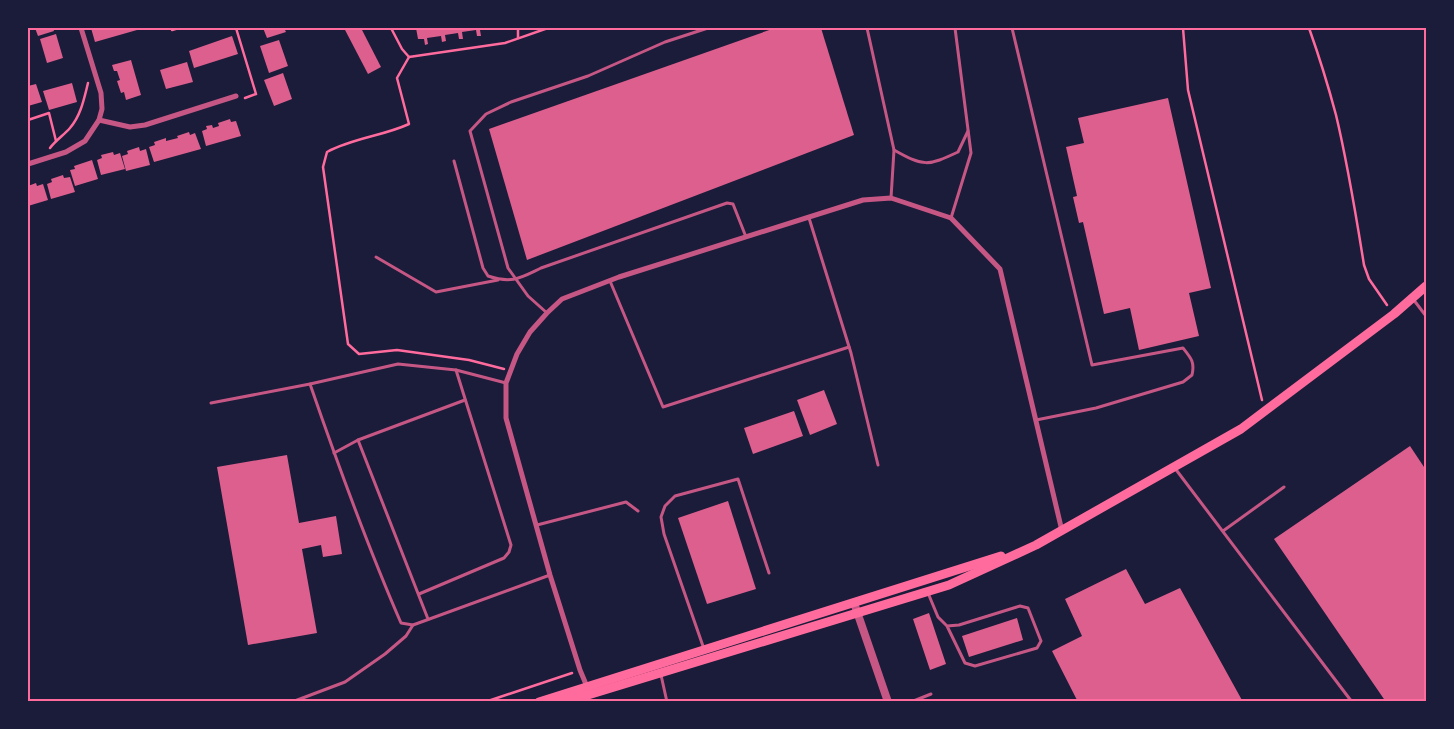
<svg xmlns="http://www.w3.org/2000/svg" width="1454" height="729" font-family="Helvetica,sans-serif">
  <style>
    .building { fill: #dd5f8e }
    .lines { fill: none; stroke-linecap: round; stroke-linejoin: round }
    .path { stroke: #ff6b9d; stroke-width: 2.5 }
    .service { stroke: #c65784; stroke-width: 3 }
    .minor { stroke: #c65784; stroke-width: 5 }
    .tertiary { stroke: #c65784; stroke-width: 8 }
    .secondary { stroke: #ff6b9d; stroke-width: 9 }
    .neatline { fill: none; stroke: #ff6b9d; stroke-width: 2 }
  </style>
  <rect width="100%" height="100%" fill="#1b1b3a"/>
  <g class="building">
    <polygon points="35,28 53,28 54,31 38,36"/>
    <polygon points="91,28 136,28 137,30 95,42"/>
    <polygon points="263,28 284,28 286,32 267,38"/>
    <polygon points="344,28 361,28 381,67 368,74"/>
    <polygon points="416,28 486,28 486,29 480,30 481,36 477,36 476,30 462,32 463,39 459,39 458,33 445,35 446,41 442,42 441,36 427,38 428,44 425,45 424,39 418,39"/>
    <polygon points="775,28 821,28 854,135 527,260 489,129"/>
    <polygon points="56,34 63,58 47,63 40,39"/>
    <polygon points="232,36 238,54 194,68 189,51"/>
    <polygon points="279,40 288,66 269,73 260,46"/>
    <polygon points="131,60 141,95 126,100 124,92 121,93 117,81 120,80 117,71 114,71 112,65"/>
    <polygon points="187,62 193,82 166,89 160,70"/>
    <polygon points="283,73 292,99 274,106 264,80"/>
    <polygon points="72,83 77,102 49,110 43,91"/>
    <polygon points="36,84 42,102 28,106 28,86"/>
    <polygon points="1168,98 1211,288 1189,293 1199,336 1139,350 1130,308 1104,314 1083,222 1079,223 1073,197 1077,196 1066,147 1084,143 1078,118"/>
    <polygon points="230,119 231,122 236,121 241,136 206,146 202,131 207,129 206,126 212,125 213,128 219,126 218,123"/>
    <polygon points="189,132 190,135 195,133 201,149 154,162 149,147 155,145 154,142 166,138 166,141 178,138 177,136"/>
    <polygon points="139,147 140,151 146,149 150,165 126,171 122,156 128,154 127,151"/>
    <polygon points="113,152 114,155 120,153 125,169 101,175 97,160 102,158 101,155"/>
    <polygon points="92,160 98,179 75,186 70,170 75,169 74,166"/>
    <polygon points="63,175 64,178 70,177 75,192 51,199 47,184 52,182 51,179"/>
    <polygon points="36,183 37,186 43,184 48,200 28,206 28,186"/>
    <polygon points="824,390 837,424 810,435 797,400"/>
    <polygon points="794,411 803,436 753,454 744,428"/>
    <polygon points="1410,446 1426,470 1426,702 1386,702 1274,539"/>
    <polygon points="287,455 299,523 336,516 342,554 323,557 321,545 302,549 317,633 248,645 217,467"/>
    <polygon points="728,501 756,589 707,604 678,518"/>
    <polygon points="1126,569 1145,604 1180,588 1243,702 1078,702 1052,651 1082,636 1065,599"/>
    <polygon points="929,613 946,664 930,670 913,619"/>
    <polygon points="1017,618 1023,640 969,657 962,636"/>
  </g>
  <g class="lines">
    <g class="path">
      <polyline points="236,28 256,94 245,98"/>
      <polyline points="391,28 402,49 409,57"/>
      <polyline points="518,28 518,38"/>
      <polyline points="1183,28 1188,90 1262,400"/>
      <path d="M1309,28C1319,56 1328,85 1336,115C1348,165 1356,215 1364,265L1369,279L1387,305"/>
      <polyline points="172,30 179,28"/>
      <path d="M409,57L397,78L409,124C383,136 353,138 327,152L323,167L348,344L359,354L397,350L469,360L504,369"/>
      <polyline points="409,57 505,43 548,28"/>
      <polyline points="28,120 49,113 56,141"/>
      <path d="M50,148C56,140 64,135 70,128C81,115 84,99 88,83"/>
      <polyline points="485,702 572,673"/>
    </g>
    <g class="service">
      <polyline points="867,28 894,150 891,198"/>
      <path d="M1012,28L1092,365L1183,348C1191,358 1195,362 1192,375L1183,382L1096,408L1036,420"/>
      <path d="M894,150C924,167 928,166 958,152L968,131"/>
      <path d="M454,161L483,268L488,276C512,284 520,278 541,268L727,203L733,204L746,237"/>
      <polyline points="809,218 851,353 878,465"/>
      <polyline points="951,218 971,153 955,28"/>
      <polyline points="376,257 436,292 498,280"/>
      <polyline points="610,281 663,407 849,347"/>
      <polyline points="1413,299 1426,316"/>
      <polyline points="547,313 528,296 508,268 470,131 486,114 511,102 588,76 665,42 708,28"/>
      <path d="M310,384C338,465 367,545 401,623L413,625L550,575"/>
      <polyline points="211,403 310,384 398,364 456,370 506,383"/>
      <polyline points="358,440 465,400"/>
      <polyline points="334,453 358,440 428,619"/>
      <polyline points="1174,467 1352,702"/>
      <polyline points="537,525 626,502 638,511"/>
      <polyline points="1223,531 1284,487"/>
      <polyline points="928,593 938,617 947,626 959,625 1020,606 1028,608 1041,641 1037,648 975,666 965,663 947,626"/>
      <polyline points="419,594 504,558 509,552 511,545 456,370"/>
      <polyline points="704,649 664,534 661,517 665,506 675,496 738,479 769,573"/>
      <polyline points="661,675 667,702"/>
      <polyline points="292,702 345,682 385,654 406,636 413,625"/>
      <polyline points="911,702 931,694"/>
    </g>
    <g class="minor">
      <polyline points="99,120 130,127 145,125 236,96"/>
      <polyline points="28,164 66,152 85,141 99,120 102,109 101,93 81,28"/>
      <polyline points="588,689 580,670 550,575 506,418 506,383 517,354 530,332 547,313 562,299 619,277 863,200 891,198 951,218 1000,269 1062,531"/>
    </g>
    <polyline class="tertiary" points="854,603 888,702"/>
    <g class="secondary">
      <polyline points="539,702 1001,556"/>
      <polyline points="565,702 949,585 1036,545 1241,429 1394,314 1426,286"/>
    </g>
  </g>
  <rect width="1454" height="729" fill="none" stroke="#1b1b3a" stroke-width="58"/>
  <rect x="29" y="29" width="1396" height="671" class="neatline"/>
</svg>
